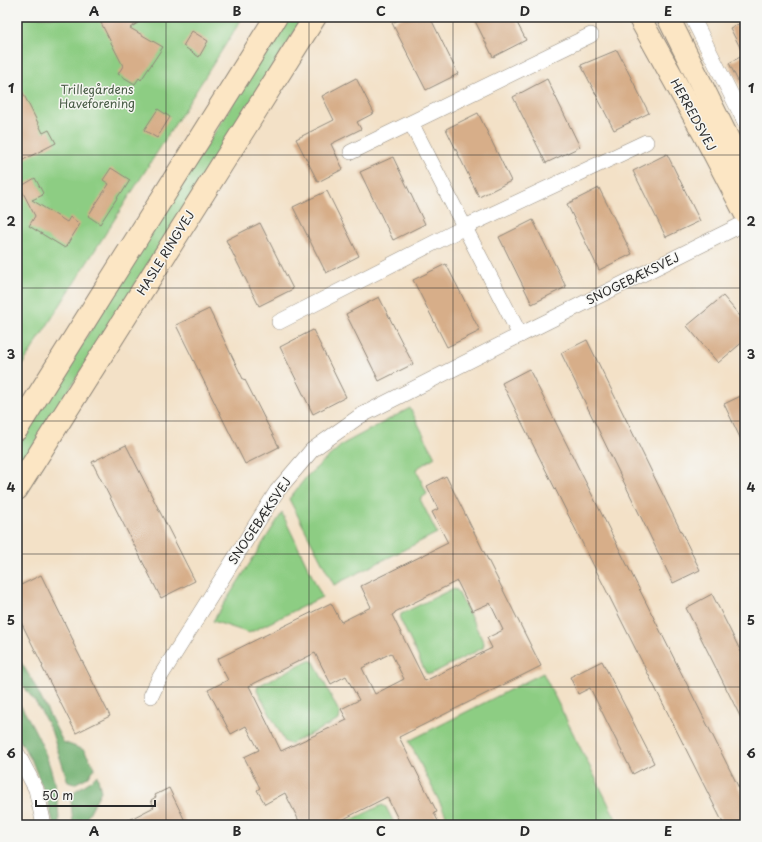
<svg xmlns="http://www.w3.org/2000/svg" width="762" height="842" font-family="'Playpen Sans',sans-serif">
  <style>
    .green { fill: #8dcd83; stroke: #5c7c57 }
    .forest { fill: #72b071; stroke: #4e6e4e }
    .building { fill: #d7ae89; fill-rule: evenodd }
    .lines { fill: none; stroke-linecap: round; stroke-linejoin: round }
    .street-casing { stroke: #8f8679; stroke-width: 16 }
    .secondary-casing { stroke: #8f8679; stroke-width: 24 }
    .street { stroke: #fff; stroke-width: 15 }
    .secondary { stroke: #fce6c4; stroke-width: 22 }
    .grid { fill: none; stroke: #2b2b2b; stroke-width: 1; stroke-opacity: 0.55 }
    .labels { text-anchor: middle; stroke-width: 3; stroke-linejoin: round; paint-order: stroke }
    .park-label { font-size: 12px; fill: #485c45; stroke: #f6f6f2 }
    .street-label { font-size: 12px; fill: #2b2b2b; stroke: #f6f6f2 }
    .neatline { fill: none; stroke: #2b2b2b; stroke-width: 1.5 }
    .grid-label { font-size: 13px; text-anchor: middle; font-weight: bold; fill: #2b2b2b }
  </style>
  <rect width="100%" height="100%" fill="#f6f6f2"/>
  <filter id="ink" filterUnits="userSpaceOnUse"><feTurbulence type="fractalNoise" baseFrequency=".025" numOctaves="2"/><feDisplacementMap in="SourceGraphic" scale="8" xChannelSelector="R" yChannelSelector="G"/><feConvolveMatrix kernelMatrix="1 2 1 2 8 2 1 2 1" color-interpolation-filters="sRGB"/></filter>
  <filter id="wash" filterUnits="userSpaceOnUse"><feTurbulence type="fractalNoise" baseFrequency=".012" numOctaves="4" result="noise"/><feDisplacementMap in="SourceGraphic" scale="16" xChannelSelector="R" yChannelSelector="G"/><feGaussianBlur stdDeviation="0.9" result="paint"/><feColorMatrix in="noise" values="0 0 0 0 0 0 0 0 0 0 0 0 0 0 0 0 0 1.4 0 .05"/><feComposite in="paint" operator="in"/></filter>
  <g filter="url(#wash)">
    <rect width="100%" height="100%" fill="#f3e1c7"/>
    <g class="green">
      <polygon points="17,17 243,17 17,373"/>
      <polygon points="287,17 304,17 17,472 17,450 26,433"/>
      <polygon points="410,408 435,457 416,469 427,494 420,499 437,533 334,585 289,499 307,476 343,444"/>
      <polygon points="282,513 322,597 249,633 213,621"/>
      <polygon points="452,589 457,590 484,643 483,648 431,674 426,673 400,619 401,614"/>
      <polygon points="309,660 314,662 340,714 339,720 290,744 285,742 257,690 258,686"/>
      <polygon points="543,673 618,823 613,825 451,825 409,741"/>
      <polygon points="382,805 386,807 395,825 341,825"/>
    </g>
    <g class="forest">
      <polygon points="17,656 32,680 63,742 84,750 95,768 88,777 74,784 68,782 51,730 38,706 17,677"/>
      <path d="M17,700C42,738 59,778 59,825H53V821L46,796L32,761L17,736Z"/>
      <polygon points="97,775 101,791 83,825 73,825 71,801 75,791 91,781"/>
    </g>
    <g id="blocks">
      <g class="building">
        <polygon points="98,17 147,17 130,28 163,47 141,80 139,78 135,84 118,74 123,66"/>
        <polygon points="404,17 430,17 458,74 426,90 392,23"/>
        <polygon points="473,17 514,17 526,40 493,57"/>
        <polygon points="745,21 745,95 729,63 744,55 730,28"/>
        <polygon points="192,31 208,41 199,57 183,46"/>
        <polygon points="617,50 649,113 614,130 581,65"/>
        <polygon points="356,78 374,113 357,122 361,129 331,144 343,169 318,182 296,139 334,120 322,96"/>
        <polygon points="547,79 580,147 546,163 513,97"/>
        <polygon points="17,81 43,133 49,130 56,143 17,163"/>
        <polygon points="158,109 170,117 157,138 144,130"/>
        <polygon points="478,113 511,181 479,197 446,129"/>
        <polygon points="667,154 700,221 666,237 633,171"/>
        <polygon points="393,157 425,224 393,240 360,172"/>
        <polygon points="111,168 130,180 122,193 121,192 100,224 88,216 109,184 103,180"/>
        <polygon points="35,178 43,193 42,194 43,195 32,200 67,222 70,217 80,224 65,248 29,226 35,216 20,187"/>
        <polygon points="599,188 632,254 599,270 567,204"/>
        <polygon points="327,191 359,256 326,273 293,207"/>
        <polygon points="533,220 566,287 532,304 499,237"/>
        <polygon points="260,223 293,289 259,306 226,240"/>
        <polygon points="446,264 480,331 447,347 413,280"/>
        <polygon points="723,296 745,322 745,340 718,363 687,326"/>
        <polygon points="379,297 413,364 379,381 346,314"/>
        <polygon points="209,309 244,381 245,380 279,447 245,464 176,325"/>
        <polygon points="313,330 346,397 313,414 280,347"/>
        <polygon points="587,340 700,570 673,583 561,353"/>
        <polygon points="529,369 745,800 745,825 724,825 502,383"/>
        <polygon points="745,394 745,448 724,404"/>
        <polygon points="126,445 195,581 161,598 92,462"/>
        <path d="M446,476L541,666L399,737L437,812L434,813L440,825H401L387,797L332,825H301L285,793L265,804L257,790L260,788L244,757L259,750L246,726L231,734L208,690L228,680L217,659L331,603L341,622L371,607L361,586L448,543L432,512L438,509L427,486ZM457,581L472,611L490,603L503,630L487,638L492,648L425,681L392,615L395,613V612ZM315,653L331,684L346,676L359,700L341,709L347,720L281,751L249,686ZM391,653L404,679L375,694L362,668Z"/>
        <polygon points="41,575 74,642 73,643 110,716 76,733 42,667 43,666 17,614 17,587"/>
        <polygon points="712,594 745,660 745,726 686,608"/>
        <polygon points="602,661 654,763 633,774 590,688 578,694 570,677"/>
        <polygon points="169,788 187,825 119,825 154,807 151,800 156,797 155,795"/>
      </g>
    </g>
  </g>
  <g filter="url(#ink)">
    <use href="#blocks" fill-opacity="0" stroke="#8f8679" stroke-width="1"/>
    <g class="lines">
      <defs>
        <g id="street">
          <polyline points="692,17 745,122"/>
          <polyline points="411,123 520,335"/>
          <polyline points="351,152 591,35"/>
          <polyline points="279,322 465,227 646,142"/>
          <polyline points="151,696 160,677 277,491 312,450 360,416 520,335 745,223"/>
          <polyline points="17,753 36,789 44,825"/>
        </g>
        <g id="secondary">
          <polyline points="639,17 704,134 745,213"/>
          <polyline points="668,17 745,173"/>
          <polyline points="17,429 276,17"/>
          <polyline points="17,489 315,17"/>
        </g>
      </defs>
      <use href="#street" class="street-casing"/>
      <use href="#secondary" class="secondary-casing"/>
      <use href="#street" class="street"/>
      <use href="#secondary" class="secondary"/>
    </g>
  </g>
  <path class="grid" d="M166,17V825M309,17V825M453,17V825M596,17V825M17,155H745M17,288H745M17,421H745M17,554H745M17,687H745"/>
  <g class="labels">
    <g class="park-label">
      <text x="97" y="94">Trillegårdens<tspan x="97" dy="14">Haveforening</tspan></text>
    </g>
    <g class="street-label">
      <text transform="translate(693 115) rotate(61)" y="4">HERREDSVEJ</text>
      <text transform="translate(166 253) rotate(-58)" y="4">HASLE RINGVEJ</text>
      <text transform="translate(633 279) rotate(-26)" y="4">SNOGEBÆKSVEJ</text>
      <text transform="translate(260 521) rotate(-56)" y="4">SNOGEBÆKSVEJ</text>
    </g>
  </g>
  <rect width="762" height="842" fill="none" stroke="#f6f6f2" stroke-width="44"/>
  <path d="M36 800v6h119v-6" fill="none" stroke="#2b2b2b" stroke-width="2"/>
  <text x="42" y="800" font-size="12" fill="#2b2b2b" stroke="#f6f6f2" stroke-width="3" paint-order="stroke">50 m</text>
  <rect x="22" y="22" width="718" height="798" class="neatline"/>
  <g class="grid-label">
    <text x="94" y="16">A</text>
    <text x="237" y="16">B</text>
    <text x="381" y="16">C</text>
    <text x="525" y="16">D</text>
    <text x="668" y="16">E</text>
    <text x="11" y="93">1</text>
    <text x="751" y="93">1</text>
    <text x="11" y="226">2</text>
    <text x="751" y="226">2</text>
    <text x="11" y="359">3</text>
    <text x="751" y="359">3</text>
    <text x="11" y="492">4</text>
    <text x="751" y="492">4</text>
    <text x="11" y="625">5</text>
    <text x="751" y="625">5</text>
    <text x="11" y="758">6</text>
    <text x="751" y="758">6</text>
    <text x="94" y="836">A</text>
    <text x="237" y="836">B</text>
    <text x="381" y="836">C</text>
    <text x="525" y="836">D</text>
    <text x="668" y="836">E</text>
  </g>
</svg>
